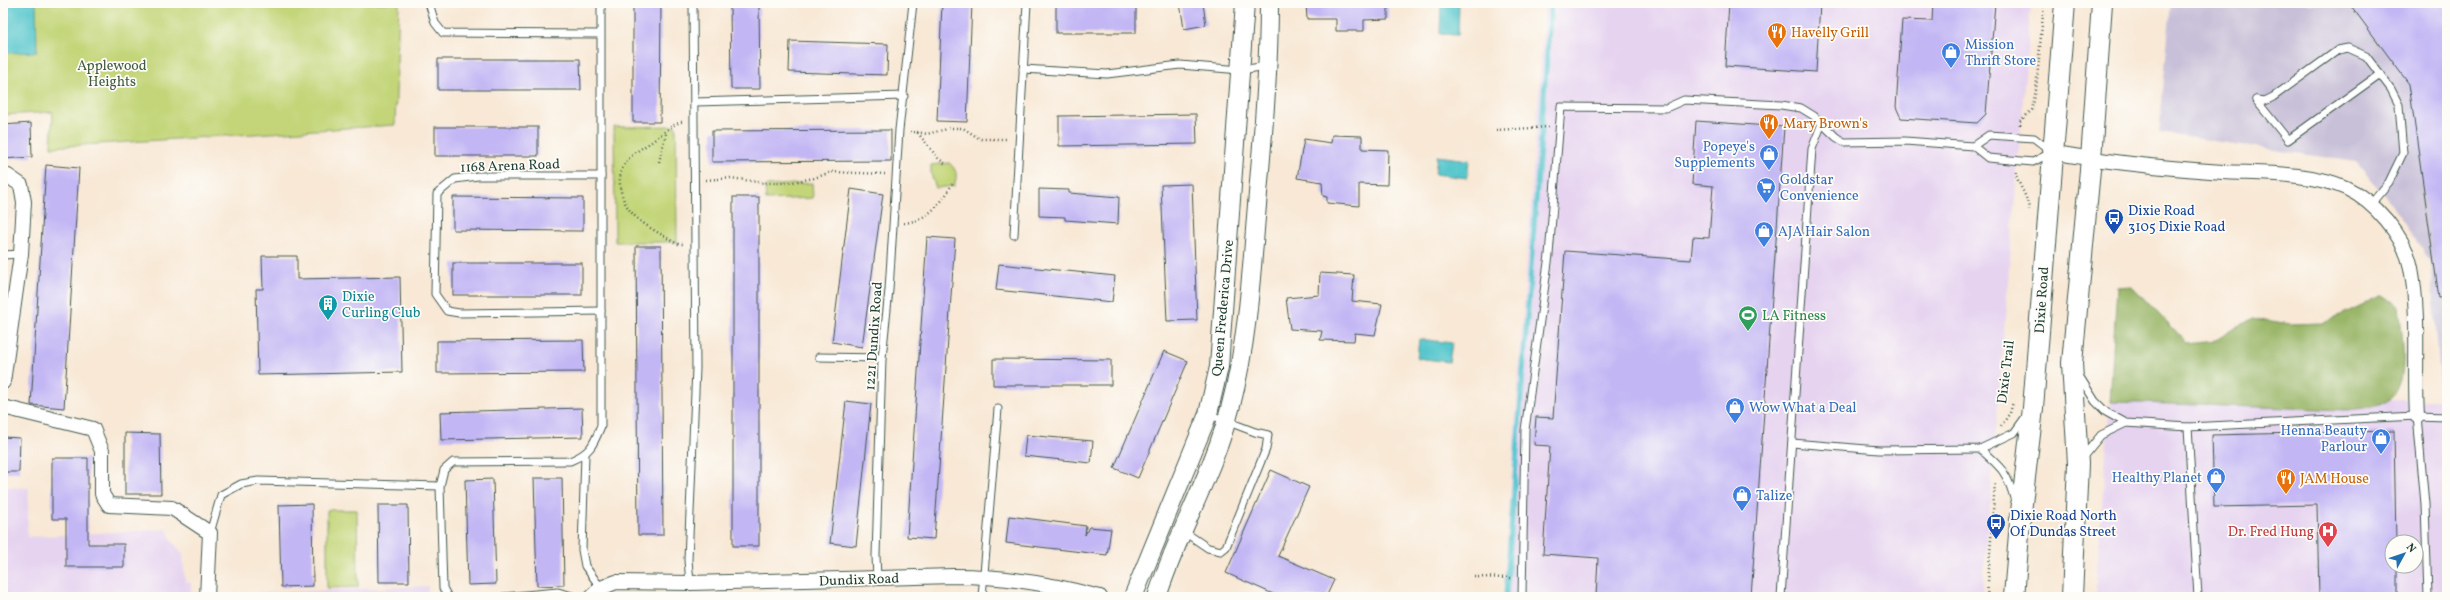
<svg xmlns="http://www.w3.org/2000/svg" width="2450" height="600" font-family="Vollkorn,serif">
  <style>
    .built { fill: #e6d3f0; fill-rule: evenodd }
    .industrial { fill: #c8c0d8 }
    .green { fill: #c3d578; stroke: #718956 }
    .forest { fill: #9ab668; stroke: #5c7a4e }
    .water { fill: #59c7cd; stroke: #3c8280 }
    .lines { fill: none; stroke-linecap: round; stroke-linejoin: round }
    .stream { stroke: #59c7cd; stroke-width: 5 }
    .building { fill: #c2b6f4 }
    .service-casing { stroke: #40574c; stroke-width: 9 }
    .minor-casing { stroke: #40574c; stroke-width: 16 }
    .tertiary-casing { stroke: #40574c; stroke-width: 20 }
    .secondary-casing { stroke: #40574c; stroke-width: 22 }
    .path { stroke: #40574c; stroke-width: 2.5; stroke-dasharray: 1 3; stroke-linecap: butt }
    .service { stroke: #fff; stroke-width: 7 }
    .minor { stroke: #fff; stroke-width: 14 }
    .tertiary { stroke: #fff; stroke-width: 18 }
    .secondary { stroke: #fff; stroke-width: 20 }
    .labels { text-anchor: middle; stroke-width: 3.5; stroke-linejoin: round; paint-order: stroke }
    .food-label { font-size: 14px; fill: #c56008; stroke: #fdfcf7; text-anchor: start }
    .shop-label { font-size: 14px; fill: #366cbe; stroke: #fdfcf7; text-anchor: start }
    .park-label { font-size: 14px; fill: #405b42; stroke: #fdfcf7 }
    .street-label { font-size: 14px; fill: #1f3d34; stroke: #fdfcf7 }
    .transit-label { font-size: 14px; fill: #164399; stroke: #fdfcf7; text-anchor: start }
    .culture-label { font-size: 14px; fill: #0d838f; stroke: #fdfcf7; text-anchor: start }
    .leisure-label { font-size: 14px; fill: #27864d; stroke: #fdfcf7; text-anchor: start }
    .health-label { font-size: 14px; fill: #be3a42; stroke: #fdfcf7; text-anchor: end }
  </style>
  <rect width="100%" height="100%" fill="#fdfcf7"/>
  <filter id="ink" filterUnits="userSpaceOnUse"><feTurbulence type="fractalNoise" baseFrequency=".025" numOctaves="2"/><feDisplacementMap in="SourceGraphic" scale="8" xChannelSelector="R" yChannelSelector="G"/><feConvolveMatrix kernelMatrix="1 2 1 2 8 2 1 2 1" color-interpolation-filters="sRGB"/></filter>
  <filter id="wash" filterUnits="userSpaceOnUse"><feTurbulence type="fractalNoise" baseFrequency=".012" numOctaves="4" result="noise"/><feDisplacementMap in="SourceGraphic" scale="16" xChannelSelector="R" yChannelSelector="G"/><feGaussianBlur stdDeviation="0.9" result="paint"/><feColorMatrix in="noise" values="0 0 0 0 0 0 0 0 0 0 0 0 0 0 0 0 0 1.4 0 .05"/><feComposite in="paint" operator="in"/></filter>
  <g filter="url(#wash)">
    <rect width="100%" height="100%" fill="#f8e8d5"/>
    <g class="built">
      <polygon points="1545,3 2031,3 1982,597 1503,597"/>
      <path d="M2447,400V597H2095L2110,402ZM2392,542H2416V566H2392Z"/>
      <polygon points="3,487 29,488 27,537 167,529 172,541 183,554 185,582 191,583 191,597 3,597"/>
      <polygon points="428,586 427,597 234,597 234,594"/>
    </g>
    <polygon class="industrial" points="2171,3 2447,3 2447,382 2440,382 2431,262 2392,205 2356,162 2159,133"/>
    <g class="green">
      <polygon points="3,3 399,3 395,125 51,147 53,112 3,115"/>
      <polygon points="676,126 677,242 615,242 614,127"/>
      <path d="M949,163C958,170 957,177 954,186L936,188L931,174V165Z"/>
      <polygon points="812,183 813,198 766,200 765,186"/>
      <polygon points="327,510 357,510 358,587 327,588"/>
    </g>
    <path class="forest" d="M2132,286L2186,343L2216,340L2252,318L2290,324L2324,323L2383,295L2399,306C2401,334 2415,394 2379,405C2369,408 2356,409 2346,410L2110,402L2117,287Z"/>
    <g class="water">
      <polygon points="3,3 36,3 37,52 4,53"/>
      <polygon points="1441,3 1459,3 1458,35 1440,34"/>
      <polygon points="1437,156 1469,160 1467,178 1435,174"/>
      <polygon points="1419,339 1452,343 1449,362 1417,358"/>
    </g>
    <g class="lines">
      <polyline class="stream" points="1506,597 1551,3"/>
    </g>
    <g id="blocks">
      <g class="building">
        <polygon points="633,3 661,3 660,122 633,122"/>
        <polygon points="730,3 759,3 760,89 731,89"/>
        <polygon points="942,3 972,3 967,122 937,121"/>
        <rect x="1056" y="3" width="80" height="30"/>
        <polygon points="1180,3 1203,3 1206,25 1184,29"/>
        <polygon points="1306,3 1388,3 1388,19 1364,20 1364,31 1336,31 1336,19 1307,19"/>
        <polygon points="1729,3 1820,3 1816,72 1725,66"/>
        <polygon points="1933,3 1995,3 1986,114 1977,123 1901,118 1896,107 1902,20 1932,21"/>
        <polygon points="2349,3 2447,3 2447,297 2439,298 2409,84"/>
        <polygon points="790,41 888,44 887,75 789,72"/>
        <polygon points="438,59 580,59 581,90 438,90"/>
        <polygon points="1196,114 1197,144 1059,146 1059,116"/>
        <polygon points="1696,121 1784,127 1751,597 1596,597 1598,558 1543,554 1550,446 1534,445 1536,417 1553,418 1565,251 1691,260 1693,237 1709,238 1713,186 1692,184"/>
        <polygon points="31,123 32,157 3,159 3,125"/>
        <rect x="435" y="127" width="103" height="29"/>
        <polygon points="891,130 891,161 712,162 712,131"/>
        <polygon points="1332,135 1362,136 1362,149 1388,150 1387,185 1359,184 1359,206 1327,203 1327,197 1323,196 1322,182 1297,178 1304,139 1331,143"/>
        <polygon points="46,165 79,168 64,408 31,405"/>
        <polygon points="1192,184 1197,320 1167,321 1161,185"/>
        <polygon points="851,189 883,194 862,347 832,342"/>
        <polygon points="1039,189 1069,190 1069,193 1119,197 1118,224 1065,220 1065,217 1039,216"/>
        <polygon points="453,197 583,198 583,231 453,230"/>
        <rect x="733" y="197" width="26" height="349"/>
        <polygon points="927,237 955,239 934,539 907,537"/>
        <polygon points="636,246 661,246 663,535 638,535"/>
        <polygon points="262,256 297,256 297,279 400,277 402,372 258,375 256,289 263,289"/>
        <rect x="453" y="263" width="129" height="32"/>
        <polygon points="999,264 1115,276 1112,302 996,290"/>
        <polygon points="1320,273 1354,275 1352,301 1382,304 1375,335 1355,333 1354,341 1320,340 1322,331 1290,329 1286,298 1319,295"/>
        <polygon points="583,340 584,372 437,373 437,341"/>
        <polygon points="1164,351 1188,361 1138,478 1114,468"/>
        <polygon points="993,359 1111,360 1111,385 993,385"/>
        <polygon points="846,401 871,404 856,546 830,543"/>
        <polygon points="582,408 583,437 441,440 440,412"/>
        <polygon points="2394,431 2396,542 2392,542 2392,566 2397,566 2397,597 2319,597 2317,505 2214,507 2212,435"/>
        <polygon points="125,433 160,434 161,494 125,494"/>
        <polygon points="1026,435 1093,441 1091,463 1024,456"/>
        <polygon points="3,437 20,438 19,472 3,472"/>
        <polygon points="52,458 88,458 88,544 124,544 124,567 66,567 66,519 52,519"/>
        <polygon points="1271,470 1309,487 1278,556 1334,580 1326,597 1280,597 1226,573"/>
        <polygon points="534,478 562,478 564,585 537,586"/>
        <polygon points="493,479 496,584 468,585 465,480"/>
        <polygon points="312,504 313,586 281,587 279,505"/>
        <polygon points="378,505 408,505 409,582 379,582"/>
        <polygon points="1009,516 1086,526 1085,535 1089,527 1111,529 1107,555 1006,543"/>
      </g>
    </g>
  </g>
  <g filter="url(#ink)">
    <use href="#blocks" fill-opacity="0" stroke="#40574c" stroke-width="1"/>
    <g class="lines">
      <defs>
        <g id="service">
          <polyline points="429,3 435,23 443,33 600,34"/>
          <polyline points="1023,69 1107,74 1180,65 1241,70 1267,66"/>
          <polyline points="2256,100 2265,101 2273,97 2338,50 2348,48 2366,56 2391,89 2399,105 2403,153 2389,182 2370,205"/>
          <polyline points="2256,100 2288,140 2380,74"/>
          <polyline points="695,102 904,96"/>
          <polyline points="601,176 478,176 455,179 437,194 435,294 447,311 459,313 601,311"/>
          <polyline points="1014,235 1027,3"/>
          <polyline points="3,255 21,254"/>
          <polyline points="819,357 882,358"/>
          <polyline points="2078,374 2095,401 2106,412 2126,423 2188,427 2417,416 2447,417"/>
          <polyline points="2417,416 2425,504 2428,597"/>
          <polyline points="2188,427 2198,597"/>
          <polyline points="1792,443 1879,450 1980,449 2014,433 2027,415"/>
          <path d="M1980,449C2002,468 2008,473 2015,502"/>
          <polyline points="585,455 582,550 585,566 601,588"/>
          <polyline points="2082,458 2101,435 2126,423"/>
          <polyline points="1183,531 1208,548 1221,551 1226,547 1266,449 1268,435 1255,432 1208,414"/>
          <polyline points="210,533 221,495 241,484 258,481 440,486"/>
          <polyline points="877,578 876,556 882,358 889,290 899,130 913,3"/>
          <polyline points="690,583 688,560 696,368 693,3"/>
          <path d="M448,597L443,588L440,486L444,470L453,462L570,461C590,453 593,446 601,426V3"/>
          <polyline points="503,597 558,592 576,597"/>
          <polyline points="982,597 998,409"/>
          <polyline points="1522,597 1525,430 1549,255 1561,107 1666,108 1684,100 1781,105 1801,108 1814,116 1836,137 1844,142 1905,141 1973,146 1988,158 2033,162 2052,152 2034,138 1989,135 1973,146"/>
          <polyline points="1781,597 1812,149 1822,123"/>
        </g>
        <g id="minor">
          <path d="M2052,152C2109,163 2165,168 2223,172C2261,174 2311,172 2346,188C2374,201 2405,236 2411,268C2420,315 2414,368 2417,416"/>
          <polyline points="3,176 8,176 21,185 24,202 21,254 3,382"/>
          <polyline points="3,407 93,429 102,451 102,494 109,505 172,508 210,533 207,597"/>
          <path d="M591,597L601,588L616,582L690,583L954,576C1004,576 1052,584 1100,597"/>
        </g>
        <g id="tertiary">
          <polyline points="1133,597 1208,414 1219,367 1245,3"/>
          <path d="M1157,597C1178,531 1214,472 1231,405C1247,344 1251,280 1256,217C1262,145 1269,75 1269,3"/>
        </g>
        <g id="secondary">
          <polyline points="2014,597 2020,521 2033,408 2065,3"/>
          <polyline points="2072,597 2078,464 2072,363 2091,159 2102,3"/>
        </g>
      </defs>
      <use href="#service" class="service-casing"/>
      <use href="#minor" class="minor-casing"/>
      <use href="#tertiary" class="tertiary-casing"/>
      <use href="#secondary" class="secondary-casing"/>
      <g class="path">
        <path d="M682,122C673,123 659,137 650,143C633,153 618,164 620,185C624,219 651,227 677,244H684"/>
        <polyline points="2020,125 2020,121 2032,110 2036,90 2044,3"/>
        <polyline points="1496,130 1549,127"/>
        <polyline points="910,132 917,132 938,158 947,165"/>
        <polyline points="917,132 927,134 951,128 963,128 980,139 1008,139"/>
        <polyline points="659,162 666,133"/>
        <path d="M2016,172C2016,182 2028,195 2029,210"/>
        <polyline points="706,180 731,178 764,183 788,183 814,178 832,172 885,174"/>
        <path d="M904,223C926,221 943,203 952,184"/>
        <polyline points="2001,426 2010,413 2013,402"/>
        <polyline points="1474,577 1511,578"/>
        <polyline points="1987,597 1995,482"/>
      </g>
      <use href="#service" class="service"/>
      <use href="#minor" class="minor"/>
      <use href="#tertiary" class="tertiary"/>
      <use href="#secondary" class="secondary"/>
    </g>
  </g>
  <defs>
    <symbol id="restaurant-pin" viewBox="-11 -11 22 30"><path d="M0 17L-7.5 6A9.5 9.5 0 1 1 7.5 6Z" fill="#e8710a" stroke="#fdfcf7"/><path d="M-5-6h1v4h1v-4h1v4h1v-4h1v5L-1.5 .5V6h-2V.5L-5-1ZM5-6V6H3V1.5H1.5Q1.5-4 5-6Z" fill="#fff"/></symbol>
    <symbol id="shop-pin" viewBox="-11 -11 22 30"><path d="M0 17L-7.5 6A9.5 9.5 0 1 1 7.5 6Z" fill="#3f7fe0" stroke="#fdfcf7"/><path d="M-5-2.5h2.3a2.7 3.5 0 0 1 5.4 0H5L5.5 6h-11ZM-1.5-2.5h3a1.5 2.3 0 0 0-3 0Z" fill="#fff"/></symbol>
    <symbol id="supermarket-pin" viewBox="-11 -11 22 30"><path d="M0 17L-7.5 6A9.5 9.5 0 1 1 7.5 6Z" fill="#3f7fe0" stroke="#fdfcf7"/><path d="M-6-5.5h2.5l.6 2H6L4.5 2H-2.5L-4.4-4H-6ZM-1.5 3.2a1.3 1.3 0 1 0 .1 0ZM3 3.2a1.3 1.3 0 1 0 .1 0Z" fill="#fff"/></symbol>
    <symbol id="bus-pin" viewBox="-11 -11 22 30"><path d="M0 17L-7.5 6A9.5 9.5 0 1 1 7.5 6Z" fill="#1a4fb4" stroke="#fdfcf7"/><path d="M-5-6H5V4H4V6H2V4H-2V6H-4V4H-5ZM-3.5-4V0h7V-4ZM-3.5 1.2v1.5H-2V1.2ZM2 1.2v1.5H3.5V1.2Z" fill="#fff"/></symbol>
    <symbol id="building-pin" viewBox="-11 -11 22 30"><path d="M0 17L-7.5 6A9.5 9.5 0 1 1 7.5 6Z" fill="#0f9aa8" stroke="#fdfcf7"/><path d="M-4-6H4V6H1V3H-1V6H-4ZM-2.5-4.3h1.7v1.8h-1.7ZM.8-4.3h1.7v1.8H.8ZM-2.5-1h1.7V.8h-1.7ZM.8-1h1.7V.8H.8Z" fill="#fff"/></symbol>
    <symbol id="stadium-pin" viewBox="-11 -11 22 30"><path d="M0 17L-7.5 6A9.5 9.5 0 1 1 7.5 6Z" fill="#2e9e5b" stroke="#fdfcf7"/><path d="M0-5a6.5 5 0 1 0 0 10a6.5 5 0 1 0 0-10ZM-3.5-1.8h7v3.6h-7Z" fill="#fff"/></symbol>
    <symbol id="hospital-pin" viewBox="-11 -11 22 30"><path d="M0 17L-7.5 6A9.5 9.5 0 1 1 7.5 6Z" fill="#e0444e" stroke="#fdfcf7"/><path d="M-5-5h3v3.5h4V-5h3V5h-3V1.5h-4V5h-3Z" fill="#fff"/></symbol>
  </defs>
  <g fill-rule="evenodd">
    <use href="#restaurant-pin" x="1766" y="21" width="22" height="30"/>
    <use href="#shop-pin" x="1940" y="41" width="22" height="30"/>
    <use href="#restaurant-pin" x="1758" y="112" width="22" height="30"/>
    <use href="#shop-pin" x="1758" y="143" width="22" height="30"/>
    <use href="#supermarket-pin" x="1755" y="176" width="22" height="30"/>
    <use href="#bus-pin" x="2103" y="207" width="22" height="30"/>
    <use href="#shop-pin" x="1753" y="220" width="22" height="30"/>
    <use href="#building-pin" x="317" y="293" width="22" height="30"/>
    <use href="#stadium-pin" x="1737" y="304" width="22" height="30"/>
    <use href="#shop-pin" x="1724" y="396" width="22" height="30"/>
    <use href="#shop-pin" x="2370" y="427" width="22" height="30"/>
    <use href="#shop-pin" x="2205" y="466" width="22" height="30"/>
    <use href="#restaurant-pin" x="2275" y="467" width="22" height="30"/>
    <use href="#shop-pin" x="1731" y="484" width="22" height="30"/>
    <use href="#bus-pin" x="1985" y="512" width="22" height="30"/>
    <use href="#hospital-pin" x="2317" y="520" width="22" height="30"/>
  </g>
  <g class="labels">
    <g class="food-label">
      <text x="1791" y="37">Havelly Grill</text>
      <text x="1783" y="128">Mary Brown's</text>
      <text x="2300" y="483">JAM House</text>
    </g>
    <g class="shop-label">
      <text x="1965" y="49">Mission<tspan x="1965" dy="16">Thrift Store</tspan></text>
      <text x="1755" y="151" text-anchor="end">Popeye's<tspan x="1755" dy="16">Supplements</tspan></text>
      <text x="1780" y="184">Goldstar<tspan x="1780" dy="16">Convenience</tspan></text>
      <text x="1778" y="236">AJA Hair Salon</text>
      <text x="1749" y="412">Wow What a Deal</text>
      <text x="2367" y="435" text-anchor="end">Henna Beauty<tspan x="2367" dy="16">Parlour</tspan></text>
      <text x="2202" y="482" text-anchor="end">Healthy Planet</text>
      <text x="1756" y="500">Talize</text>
    </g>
    <g class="park-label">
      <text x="112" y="70">Applewood<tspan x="112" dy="16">Heights</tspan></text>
    </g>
    <g class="street-label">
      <text transform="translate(510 165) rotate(-2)" y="5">1168 Arena Road</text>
      <text transform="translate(2041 300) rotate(-86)" y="5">Dixie Road</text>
      <text transform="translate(1222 308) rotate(-85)" y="5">Queen Frederica Drive</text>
      <text transform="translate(873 336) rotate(-86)" y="5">1221 Dundix Road</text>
      <text transform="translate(2005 372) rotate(-83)" y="5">Dixie Trail</text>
      <text transform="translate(859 579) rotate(-2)" y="5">Dundix Road</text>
    </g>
    <g class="transit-label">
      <text x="2128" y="215">Dixie Road<tspan x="2128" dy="16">3105 Dixie Road</tspan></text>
      <text x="2010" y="520">Dixie Road North<tspan x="2010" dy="16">Of Dundas Street</tspan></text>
    </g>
    <g class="culture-label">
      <text x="342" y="301">Dixie<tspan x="342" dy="16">Curling Club</tspan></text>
    </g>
    <g class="leisure-label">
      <text x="1762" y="320">LA Fitness</text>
    </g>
    <g class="health-label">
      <text x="2314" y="536">Dr. Fred Hung</text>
    </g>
  </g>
  <rect width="2450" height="600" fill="none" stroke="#fdfcf7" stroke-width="16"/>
  <g transform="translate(2404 554) rotate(50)"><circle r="19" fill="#fdfcf7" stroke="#a4b0a9"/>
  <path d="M0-3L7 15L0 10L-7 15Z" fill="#1f6fb2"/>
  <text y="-6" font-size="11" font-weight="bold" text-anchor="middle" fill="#1f3d34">N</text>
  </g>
</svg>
